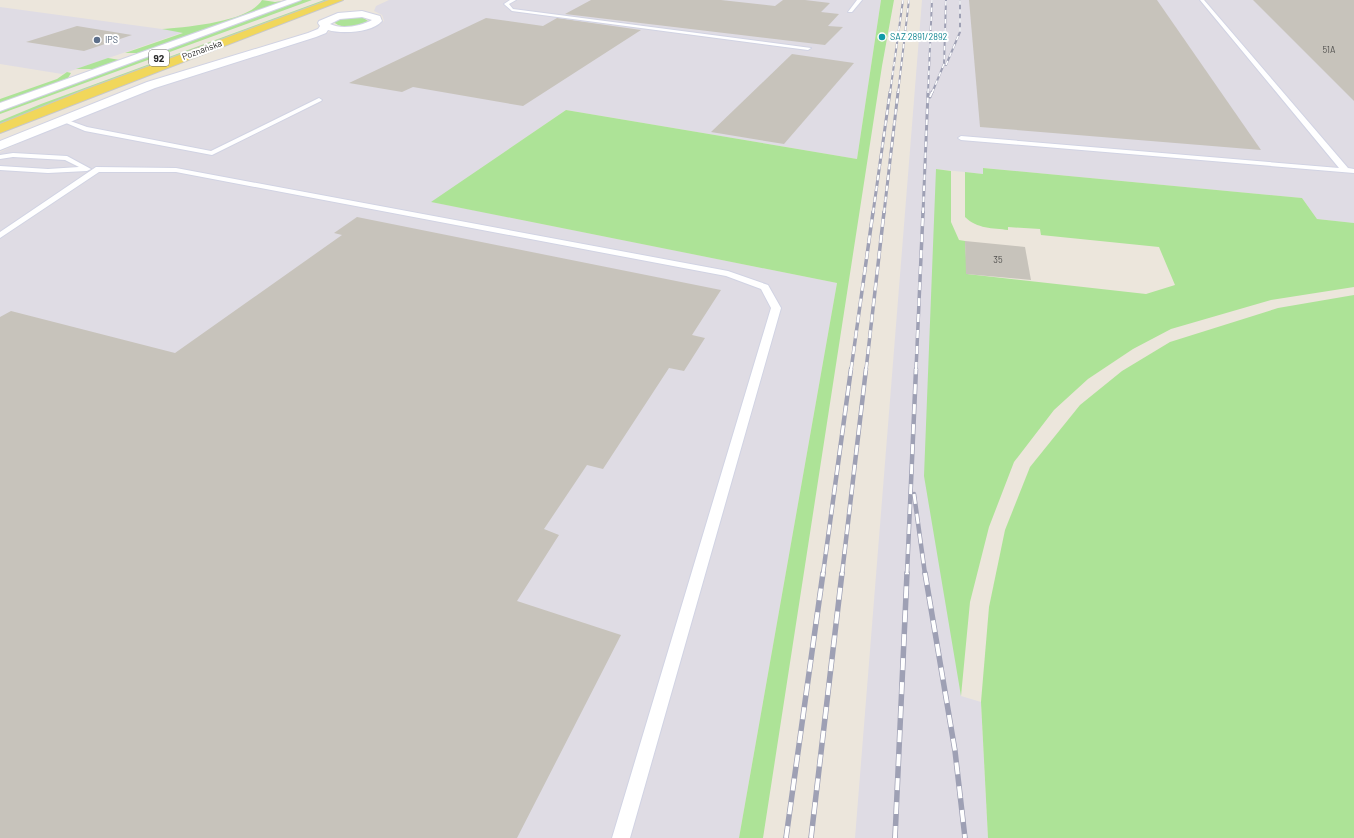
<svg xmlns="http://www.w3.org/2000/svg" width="1354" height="838" font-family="Barlow,sans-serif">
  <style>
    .industrial { fill: #dfdce4 }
    .green { fill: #ade397 }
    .building { fill: #c7c3bb }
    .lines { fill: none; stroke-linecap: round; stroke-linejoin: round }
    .lane-casing { stroke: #d1d3e3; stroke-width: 2 }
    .street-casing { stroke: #d1d3e3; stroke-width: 2 }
    .primary-casing { stroke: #c8c8c8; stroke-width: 2 }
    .lane { fill: #fff; fill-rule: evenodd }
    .street { fill: #fff; fill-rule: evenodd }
    .primary { fill: #f1d75b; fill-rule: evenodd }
    .rail-far4-casing { stroke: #9ea0b4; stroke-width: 2 }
    .rail-far3-casing { stroke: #9ea0b4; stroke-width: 3 }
    .rail-far2-casing { stroke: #9ea0b4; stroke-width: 3.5 }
    .rail-far1-casing { stroke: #9ea0b4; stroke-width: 4.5 }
    .rail-casing { stroke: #9ea0b4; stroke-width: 5.5 }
    .rail-far4 { stroke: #fff; stroke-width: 1.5; stroke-dasharray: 4.5; stroke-linecap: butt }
    .rail-far3 { stroke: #fff; stroke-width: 2; stroke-dasharray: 5.5; stroke-linecap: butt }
    .rail-far2 { stroke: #fff; stroke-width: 2.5; stroke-dasharray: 8; stroke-linecap: butt }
    .rail-far1 { stroke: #fff; stroke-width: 3; stroke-dasharray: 10; stroke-linecap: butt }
    .rail { stroke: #fff; stroke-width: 4; stroke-dasharray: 12; stroke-linecap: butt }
    .culture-dot { fill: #0f9aa8; stroke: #fff; stroke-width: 1.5 }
    .service-dot { fill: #5c6f8a; stroke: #fff; stroke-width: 1.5 }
    .labels { text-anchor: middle; stroke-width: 4; stroke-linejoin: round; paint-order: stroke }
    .far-culture-label { font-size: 9px; fill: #0d838f; stroke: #fff; text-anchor: start }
    .far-service-label { font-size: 9px; fill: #4e5e75; stroke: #fff; text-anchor: start }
    .far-street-label { font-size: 9px; fill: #2a2a2a; stroke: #fff }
    .number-label { font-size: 9px; fill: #51504e }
    .shield { fill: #fff; stroke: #6a6a6a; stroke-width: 1 }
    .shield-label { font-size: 10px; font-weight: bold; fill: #2a2a2a }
  </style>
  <rect width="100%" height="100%" fill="#ece6dc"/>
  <g class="industrial">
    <polygon points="389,0 881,0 857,159 566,110 432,202 837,283 739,838 0,838 0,152 51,129 160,84 250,55 333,31 376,26 384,21 382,15 374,11 376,6"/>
    <polygon points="922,0 1354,0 1354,223 1317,219 1302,198 984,168 983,174 936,169 961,696 981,702 988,838 855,838"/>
    <polygon points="0,7 184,32 62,74 0,64"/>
  </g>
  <g class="green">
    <path d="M262,0L275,2L288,0L139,53H125L183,33L162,29C186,27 249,22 262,0Z"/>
    <polygon points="301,0 312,0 0,114 0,109"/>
    <polygon points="324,0 332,0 0,125 0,121 41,104"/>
    <polygon points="881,0 894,0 882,66 763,838 739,838 837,283 431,202 566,110 857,159"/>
    <path d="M362,17L368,21C361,26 341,30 334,22L339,19Z"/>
    <polygon points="108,58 120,60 95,69 76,69"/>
    <polygon points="67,72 71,73 68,78 0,104 0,99 57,79"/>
    <path d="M983,168L1302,198L1317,219L1354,223V287L1271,300L1171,329L1133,349L1088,379L1054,410L1014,462L989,527L970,602L961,696L924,476L936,169L951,171V222L959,240L965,241L967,274L1146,294L1175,285L1159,247L1041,235L1040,229L1008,227V230C993,228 977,229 965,217V172L983,174Z"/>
    <polygon points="1354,295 1354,838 988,838 981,702 989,607 1005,530 1030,467 1080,405 1122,371 1170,342 1278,308"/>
  </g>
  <g class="building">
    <polygon points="591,0 721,0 775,6 783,0 805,0 830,3 821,12 839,14 828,26 843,27 825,45 565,14"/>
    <polygon points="969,0 1157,0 1261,150 980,127"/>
    <polygon points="1253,0 1354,0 1354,101"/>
    <polygon points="486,18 543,26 557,18 641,30 523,106 413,87 402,92 349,83"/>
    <polygon points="77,26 132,35 84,51 26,42"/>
    <polygon points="792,54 854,63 784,144 711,132"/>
    <polygon points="357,217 721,290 692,335 705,338 684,371 669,368 603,469 587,465 544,529 559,535 517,601 621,635 517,838 0,838 0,317 11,311 175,353 342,235 334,233"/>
    <polygon points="965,241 1025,247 1031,280 966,274"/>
  </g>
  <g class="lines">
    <defs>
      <g id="lane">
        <polygon points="510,0 516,0 509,4 513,9 811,48 808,50 512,11 504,4"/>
        <polygon points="857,0 862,0 852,12 848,12"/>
        <polygon points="1200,0 1204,0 1348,168 1354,169 1354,173 961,140 958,138 961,136 1339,168"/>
        <polygon points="319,98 322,100 321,101 212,155 85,131 59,120 62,118 87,127 211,151"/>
        <polygon points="13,153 67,156 91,169 87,171 48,173 0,170 0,166 48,169 79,167 65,160 13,157 0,159 0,155"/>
        <polygon points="96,167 176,168 728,271 768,285 781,308 630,838 612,838 771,308 761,289 726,276 176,172 99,172 0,238 0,232"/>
      </g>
      <g id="street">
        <polygon points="287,0 301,0 0,111 0,103"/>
        <path d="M362,11L380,16L382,21C372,33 341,34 328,30L326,33L316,37L155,88L0,150V141L147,82L308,33L318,29L320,26L318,23L319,21L338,13ZM362,17L372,20C361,26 342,30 330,24L340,19Z"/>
      </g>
      <polygon id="primary" points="329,0 343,0 0,133 0,124 87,89"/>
    </defs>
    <use href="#lane" class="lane-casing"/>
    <use href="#street" class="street-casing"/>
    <use href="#primary" class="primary-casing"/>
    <use href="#lane" class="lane"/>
    <use href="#street" class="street"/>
    <use href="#primary" class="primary"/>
    <defs>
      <g id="rail-far4">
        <polyline points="946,65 960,32 960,0"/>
        <polyline points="890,93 903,0"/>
        <polyline points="898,93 909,0"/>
        <polyline points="928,93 932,0"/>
        <polyline points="932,93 944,64 946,0"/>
      </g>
      <g id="rail-far3">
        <polyline points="930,97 932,92"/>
        <polyline points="873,213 890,92"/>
        <polyline points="884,213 898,92"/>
        <polyline points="923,213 928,92"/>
      </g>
      <g id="rail-far2">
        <polyline points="851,370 873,212"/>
        <polyline points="866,370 884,212"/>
        <polyline points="916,370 923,212"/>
      </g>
      <g id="rail-far1">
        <polyline points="914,494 925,574"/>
        <polyline points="823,574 851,369"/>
        <polyline points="842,574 866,369"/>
        <polyline points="907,574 916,369"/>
      </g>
      <g id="rail">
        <polyline points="925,573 955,751 965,838"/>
        <polyline points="786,838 823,573"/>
        <polyline points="811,838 842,573"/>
        <polyline points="895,838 907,573"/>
      </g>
    </defs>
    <use href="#rail-far4" class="rail-far4-casing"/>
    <use href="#rail-far3" class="rail-far3-casing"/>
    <use href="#rail-far2" class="rail-far2-casing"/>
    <use href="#rail-far1" class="rail-far1-casing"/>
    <use href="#rail" class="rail-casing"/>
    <use href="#rail-far4" class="rail-far4"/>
    <use href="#rail-far3" class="rail-far3"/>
    <use href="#rail-far2" class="rail-far2"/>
    <use href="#rail-far1" class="rail-far1"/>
    <use href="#rail" class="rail"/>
  </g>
  <circle class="culture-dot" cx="882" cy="37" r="4"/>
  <circle class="service-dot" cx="97" cy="40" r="4"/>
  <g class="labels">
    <g class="far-culture-label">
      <text x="890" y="40">SAZ 2891/2892</text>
    </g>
    <g class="far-service-label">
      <text x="105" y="43">IPS</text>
    </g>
    <g class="far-street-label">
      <text transform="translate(202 50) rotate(-20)" y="3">Poznańska</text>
    </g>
    <g class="number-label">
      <text x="1329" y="53">51A</text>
      <text x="998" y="263">35</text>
    </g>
    <rect class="shield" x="149" y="50" width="20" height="16" rx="3"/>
    <g class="shield-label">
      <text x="159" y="62">92</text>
    </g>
  </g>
</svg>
